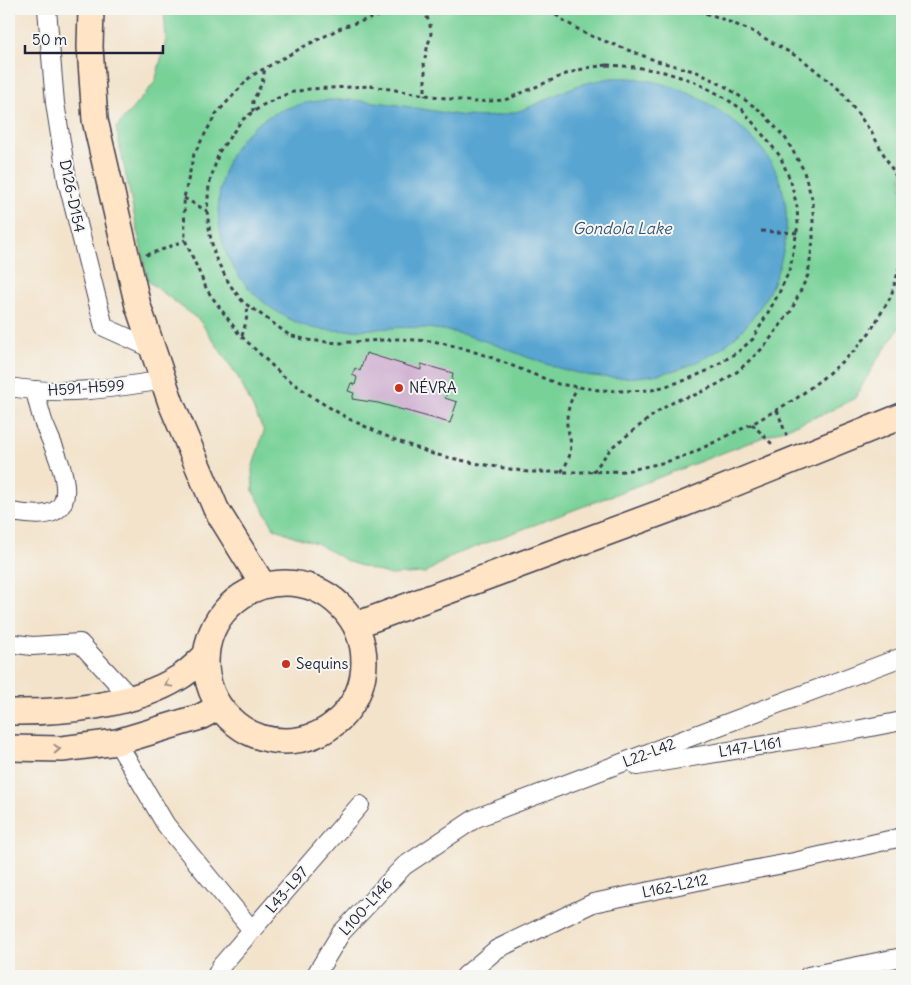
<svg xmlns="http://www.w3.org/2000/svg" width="911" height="985" font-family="Delius,sans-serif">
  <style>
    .green { fill: #78d298; stroke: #4d7a6a }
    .water { fill: #59a5d1; stroke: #3e6486 }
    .building { fill: #cba9cd }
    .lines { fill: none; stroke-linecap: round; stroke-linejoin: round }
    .street-casing { stroke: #413f51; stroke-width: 20 }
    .secondary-casing { stroke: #413f51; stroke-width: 28 }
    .path { stroke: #413f51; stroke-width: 3; stroke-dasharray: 4 4; stroke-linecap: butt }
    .street { stroke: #fff; stroke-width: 18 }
    .secondary { stroke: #ffe4c6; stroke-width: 25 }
    .oneway { stroke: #9c8d87 }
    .poi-dot { fill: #c8321e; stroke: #f6f6f2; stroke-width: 2 }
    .labels { text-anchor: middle; stroke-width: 4; stroke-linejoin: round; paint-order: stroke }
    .street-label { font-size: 15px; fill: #22223b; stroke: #f6f6f2 }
    .poi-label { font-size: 15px; fill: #22223b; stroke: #f6f6f2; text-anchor: start }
    .water-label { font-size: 16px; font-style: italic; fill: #385677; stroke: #f6f6f2 }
  </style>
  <rect width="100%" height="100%" fill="#f6f6f2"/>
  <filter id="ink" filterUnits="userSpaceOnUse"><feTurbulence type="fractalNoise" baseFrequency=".02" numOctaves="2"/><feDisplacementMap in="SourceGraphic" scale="10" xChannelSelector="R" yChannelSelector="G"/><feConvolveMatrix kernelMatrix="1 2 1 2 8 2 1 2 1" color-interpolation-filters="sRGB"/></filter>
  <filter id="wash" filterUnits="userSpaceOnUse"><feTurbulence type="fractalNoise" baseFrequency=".0096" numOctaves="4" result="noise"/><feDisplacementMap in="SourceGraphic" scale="20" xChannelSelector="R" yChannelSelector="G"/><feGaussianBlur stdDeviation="1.12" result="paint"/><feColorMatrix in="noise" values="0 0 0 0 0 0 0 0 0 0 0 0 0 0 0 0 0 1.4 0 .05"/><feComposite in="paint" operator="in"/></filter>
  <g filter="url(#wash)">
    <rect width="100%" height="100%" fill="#f3e3cb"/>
    <polygon class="green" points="164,9 902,9 902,326 899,328 875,363 855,398 826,413 587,505 454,555 425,573 390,575 349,562 316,543 296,537 274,528 253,491 252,469 264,431 238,377 200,321 148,281 116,128 155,82 166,40"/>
    <path class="water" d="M611,78C663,75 711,99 748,134C762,148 774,163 780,182C798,234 776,298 737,335C715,357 684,370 653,375C627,379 598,379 573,372C522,360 475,329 421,328C411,327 401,327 392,328C365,329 338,333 312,328C294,323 275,312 261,300C245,286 231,268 224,247C212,210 219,158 249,131C295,88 364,99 422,109C448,113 475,120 501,115C528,111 545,99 569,89C582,83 596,81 611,78Z"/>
    <g id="blocks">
      <polygon class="building" points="366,353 421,370 421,364 453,373 452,380 445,398 457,402 450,423 378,403 352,399 354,393 348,391 351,383 355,385 357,377 352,375 355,368 360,371"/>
    </g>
  </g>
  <g filter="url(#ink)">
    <use href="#blocks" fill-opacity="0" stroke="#413f51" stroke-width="1"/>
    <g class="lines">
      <defs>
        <g id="street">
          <polyline points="47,9 55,103 67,180 104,327 153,349"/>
          <path d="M9,387C64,396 109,389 164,380"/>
          <path d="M9,512C23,513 42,518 55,511C81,496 50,441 43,421C40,411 37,400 35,390"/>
          <polyline points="9,643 32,646 80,643 131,698"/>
          <polyline points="117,742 166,825 252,930"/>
          <polyline points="637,766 856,730 902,721"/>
          <polyline points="216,976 221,966 360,805"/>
          <polyline points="315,976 341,933 404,866 476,818 902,657"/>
          <polyline points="465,976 497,949 593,903 736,873 794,862 902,837"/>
          <polyline points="808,976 902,957"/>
        </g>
        <g id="secondary">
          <polyline points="91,9 90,47 95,120 138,306 171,403 216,509 263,585"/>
          <circle cx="285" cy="662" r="79"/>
          <polyline points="356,625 679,506 902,416"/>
          <path d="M9,712C62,713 134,706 180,677C190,671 198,662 206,655"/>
          <polyline points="9,748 62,749 117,742 200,717 219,707"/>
        </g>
      </defs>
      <use href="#street" class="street-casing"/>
      <use href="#secondary" class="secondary-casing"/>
      <g class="path">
        <polyline points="403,9 345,26 303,47 251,76 216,114 194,154 184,198 185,240 207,290 239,334 282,375 317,400 349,419 395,440 433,454 474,463 528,472 581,472 626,471 666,462 690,454 752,424 797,398 824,377 854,351 870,332 891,296 901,262 902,252"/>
        <polyline points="424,9 430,25 431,33 430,39 428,44 424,63 425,72 425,96"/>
        <polyline points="550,9 561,19 586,34 657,61 697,72 728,88 762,112 786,139 803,169 813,202 813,240 808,275 791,311 764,347 738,371 720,383 695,395 677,400 660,410 612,447 593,472"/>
        <polyline points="690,9 712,15 752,31 803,60 841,91 872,133 902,187"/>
        <polygon points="607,65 636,67 664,72 693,81 720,95 742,109 780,156 791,182 797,207 798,225 790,269 779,293 753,339 739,351 709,370 686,380 652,390 623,391 599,390 558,384 490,357 463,348 433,341 397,339 338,343 307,340 289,335 266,318 243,302 230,285 215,257 210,235 207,211 209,185 219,152 242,120 263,105 289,93 309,89 371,86 451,99 474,102 505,100 566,74 586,68"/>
        <polyline points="253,112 253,101 262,83 265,68"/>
        <polyline points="184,198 207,211"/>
        <polyline points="761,231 797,233"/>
        <polyline points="146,255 164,249 185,240"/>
        <polyline points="242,336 246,322 248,306"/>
        <polyline points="777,410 788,440"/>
        <polyline points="752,424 773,445"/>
        <path d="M561,472C570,460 573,449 569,434C568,429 566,424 567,418C568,407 572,397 577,388"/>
      </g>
      <use href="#street" class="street"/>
      <use href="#secondary" class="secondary"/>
    </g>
    <defs><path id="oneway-chevron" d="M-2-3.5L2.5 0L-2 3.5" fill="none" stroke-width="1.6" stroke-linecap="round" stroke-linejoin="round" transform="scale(1.25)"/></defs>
    <g class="oneway">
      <use href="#oneway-chevron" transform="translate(168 684) rotate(151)"/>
      <use href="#oneway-chevron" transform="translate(57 749) rotate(-2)"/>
    </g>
  </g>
  <g class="poi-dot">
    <circle cx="399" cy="388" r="5"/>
    <circle cx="286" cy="664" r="5"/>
  </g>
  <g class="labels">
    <g class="street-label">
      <text transform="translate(72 196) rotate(78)" y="5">D126-D154</text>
      <text transform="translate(86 388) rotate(-4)" y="5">H591-H599</text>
      <text transform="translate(750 747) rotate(-9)" y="5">L147-L161</text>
      <text transform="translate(649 753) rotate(-21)" y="5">L22-L42</text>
      <text transform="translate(675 886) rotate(-12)" y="5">L162-L212</text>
      <text transform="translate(287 890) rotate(-49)" y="5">L43-L97</text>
      <text transform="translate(366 907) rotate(-48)" y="5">L100-L146</text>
    </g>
    <g class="poi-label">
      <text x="409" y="393">NÉVRA</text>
      <text x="296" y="669">Sequins</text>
    </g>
    <g class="water-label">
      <text x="622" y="234">Gondola Lake</text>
    </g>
  </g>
  <rect width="911" height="985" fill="none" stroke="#f6f6f2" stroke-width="30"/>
  <path d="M25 45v8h138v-8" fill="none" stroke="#22223b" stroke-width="2.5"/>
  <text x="32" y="45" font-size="15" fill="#22223b" stroke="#f6f6f2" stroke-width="4" paint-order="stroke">50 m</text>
</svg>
